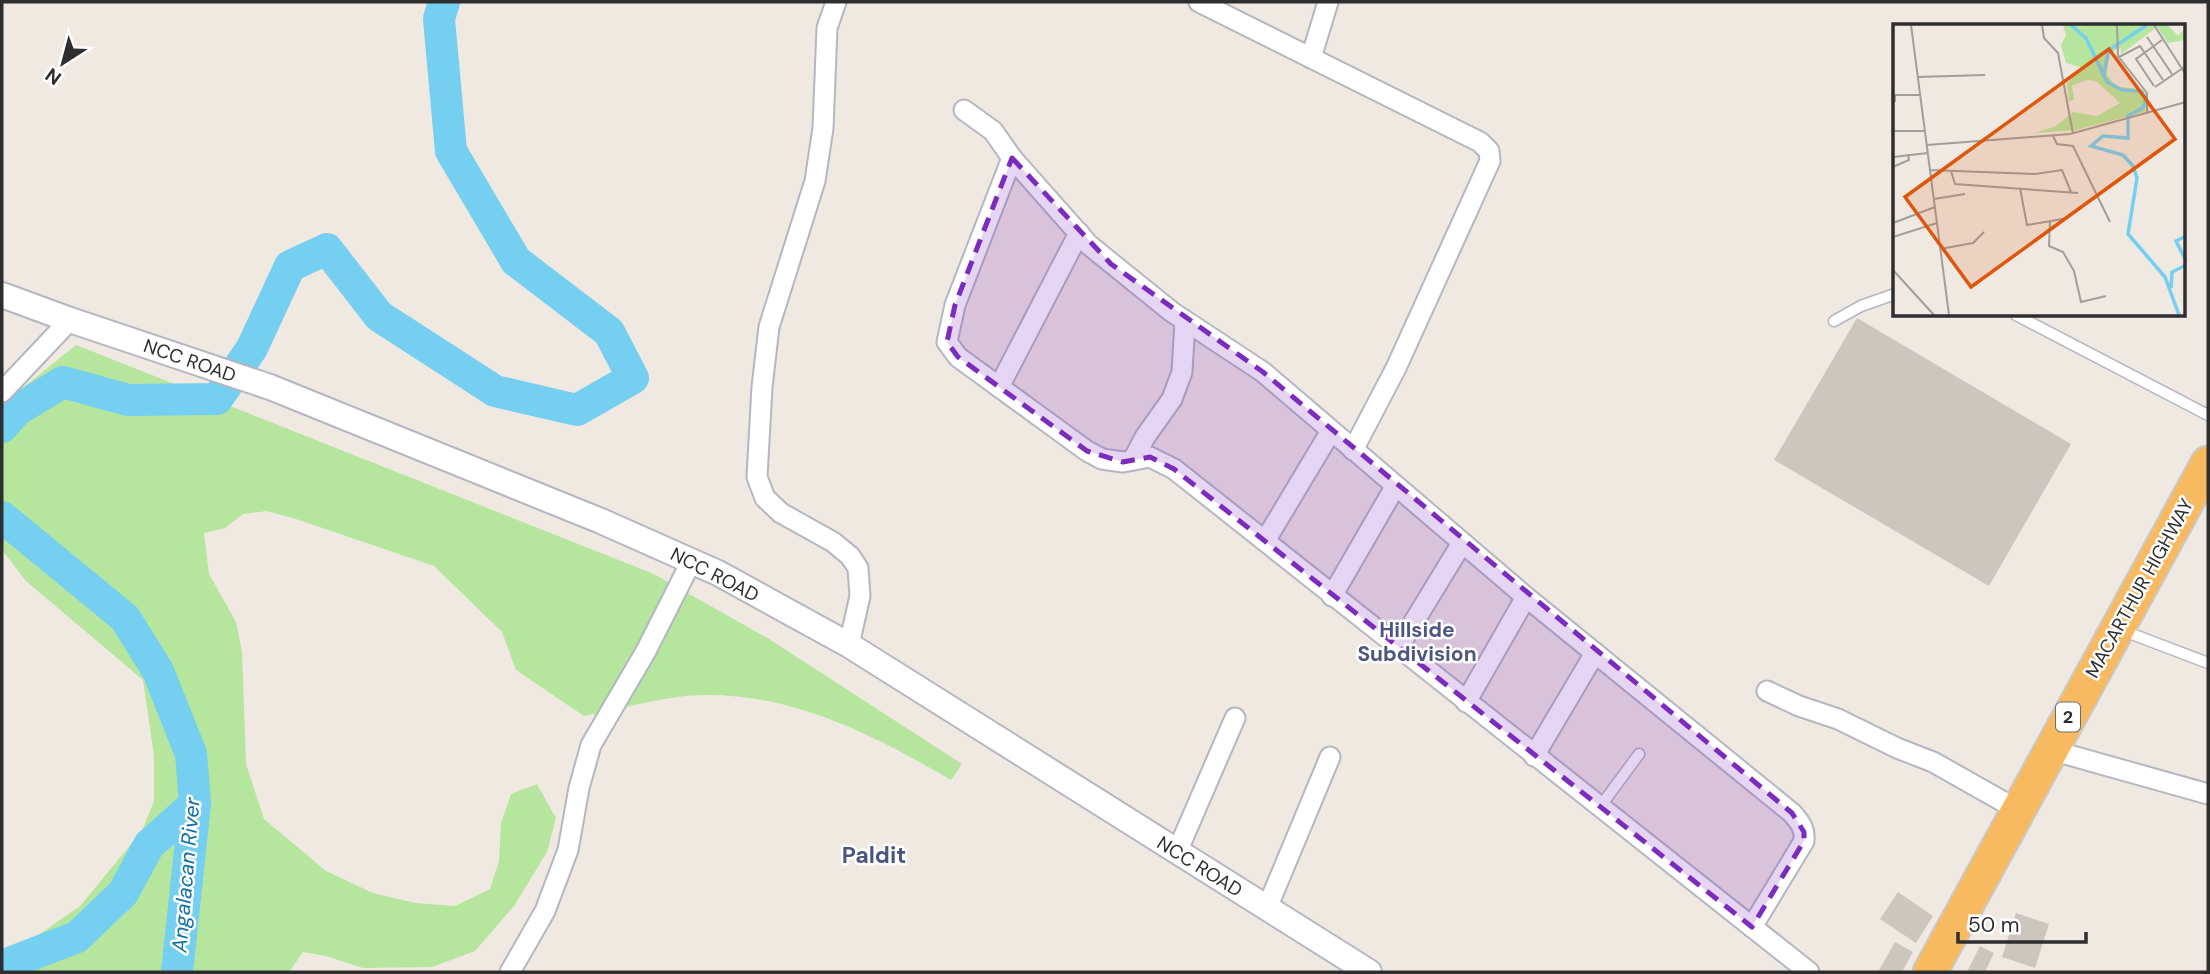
<svg xmlns="http://www.w3.org/2000/svg" width="2210" height="974" font-family="'DM Sans',sans-serif">
  <style>
    .green { fill: #b6e59e }
    .lines { fill: none; stroke-linecap: round; stroke-linejoin: round }
    .river { stroke: #75cff0; stroke-width: 32 }
    .building { fill: #cbc7bf }
    .service-casing { stroke: #b4b7c1; stroke-width: 13 }
    .minor-casing { stroke: #b4b7c1; stroke-width: 23 }
    .tertiary-casing { stroke: #b4b7c1; stroke-width: 28 }
    .trunk-casing { stroke: #c9c9c9; stroke-width: 37 }
    .service { stroke: #fff; stroke-width: 10 }
    .minor { stroke: #fff; stroke-width: 19 }
    .tertiary { stroke: #fff; stroke-width: 24 }
    .trunk { stroke: #f8ba60; stroke-width: 33 }
    .marked { fill: #7b2cbf; fill-opacity: 0.2; stroke: #7b2cbf; stroke-width: 5; stroke-dasharray: 14 9; stroke-linejoin: round }
    .labels { text-anchor: middle; stroke-width: 5; stroke-linejoin: round; paint-order: stroke }
    .shield { fill: #fff; stroke: #6d6d6d; stroke-width: 2 }
    .shield-label { font-size: 18px; font-weight: bold; fill: #2e2e2e }
    .street-label { font-size: 19px; fill: #2e2e2e; stroke: #fff }
    .neighbourhood-label { font-size: 21px; font-weight: bold; fill: #4d5680; stroke: #fff }
    .water-label { font-size: 21px; font-style: italic; fill: #0d6fa3; stroke: #fff }
    .quarter-label { font-size: 23px; font-weight: bold; fill: #4d5680; stroke: #fff }
    .inset-river { fill: none; stroke: #75cff0; stroke-width: 3.5 }
    .inset-road { fill: none; stroke: #a29e99; stroke-width: 2 }
    .view { fill: #df570e; fill-opacity: 0.15; stroke: #df570e; stroke-width: 3.5 }
    .inset-edge { fill: none; stroke: #2e2e2e; stroke-width: 3.5 }
  </style>
  <rect width="100%" height="100%" fill="#efe9e1"/>
  <path class="green" d="M76,345L654,574L769,639L962,764L951,780C876,736 795,694 705,695C668,695 621,709 584,716L516,670L502,632L434,566L299,520L267,511L243,514L225,528L204,533L209,574L236,622L242,652L246,764L264,819L326,871L373,893L415,903L455,906L490,889L499,861L501,823L511,794L537,784L556,818L547,852L514,906L475,951L432,967L363,968L326,956L303,952L289,972H2V950L21,947L80,906L142,831L154,801V756L143,680L26,581L2,550V413L14,395Z"/>
  <g class="lines">
    <g class="river">
      <polyline points="2,427 17,410 63,382 128,400 217,399 252,348 290,266 327,249 379,316 495,391 577,410 633,378 609,332 516,261 451,151 439,19 444,2"/>
      <polyline points="2,517 125,618 158,671 191,754 195,804 177,972"/>
      <polyline points="2,966 77,937 123,893 149,845 195,804"/>
    </g>
  </g>
  <g class="building">
    <polygon points="1857,318 2071,444 1989,586 1774,460"/>
    <polygon points="1898,892 1933,916 1916,943 1880,919"/>
    <polygon points="2016,913 2049,924 2035,968 2002,957"/>
    <polygon points="1895,942 1913,952 1902,972 1878,972"/>
    <polygon points="1980,946 1994,953 1985,972 1967,972"/>
  </g>
  <g class="lines">
    <defs>
      <g id="service">
        <polyline points="2016,315 2208,415"/>
        <polyline points="1834,321 1861,306 1895,294"/>
        <polyline points="2124,631 2208,663"/>
        <polyline points="1600,807 1639,754"/>
      </g>
      <g id="minor">
        <polyline points="836,2 827,28 823,128 815,181 769,327 762,387 757,477 765,498 781,513 833,542 850,556 858,568 860,596 849,645"/>
        <polyline points="1199,2 1480,142 1489,151 1490,161 1396,368 1353,450"/>
        <polyline points="1311,58 1328,2"/>
        <path d="M964,110L993,131L1012,158L1089,245L1172,312L1263,372L1526,597L1792,813C1800,822 1805,828 1804,841L1752,927"/>
        <polyline points="1012,158 955,305 947,342 958,357 1087,451 1102,459 1123,462 1150,457 1174,469 1809,972"/>
        <polyline points="999,387 1079,233"/>
        <polyline points="2,392 70,320"/>
        <polyline points="1133,460 1145,437 1172,399 1182,372 1185,321"/>
        <polyline points="1265,541 1331,431"/>
        <polyline points="1332,596 1395,487"/>
        <polyline points="1398,648 1462,543"/>
        <polyline points="1767,691 1799,706 1838,719 1897,748 1933,762 2018,810"/>
        <polyline points="1466,702 1526,597"/>
        <polyline points="2051,750 2208,794"/>
        <polyline points="1534,756 1595,653"/>
        <polyline points="1177,852 1235,718"/>
        <polyline points="1267,908 1330,757"/>
        <polyline points="510,972 545,911 568,850 579,788 591,745 646,651 692,560"/>
      </g>
      <polyline id="tertiary" points="2,295 70,320 270,387 601,521 718,573 849,645 1369,972"/>
      <polyline id="trunk" points="1930,972 2208,463"/>
    </defs>
    <use href="#service" class="service-casing"/>
    <use href="#minor" class="minor-casing"/>
    <use href="#tertiary" class="tertiary-casing"/>
    <use href="#trunk" class="trunk-casing"/>
    <use href="#service" class="service"/>
    <use href="#minor" class="minor"/>
    <use href="#tertiary" class="tertiary"/>
    <use href="#trunk" class="trunk"/>
  </g>
  <path class="marked" d="M1012,158L1111,264L1263,372L1792,813L1804,832V841L1752,927L1174,469L1150,457L1123,462L1087,451L958,357L947,342L955,305Z"/>
  <g class="labels">
    <rect class="shield" x="2056" y="702.5" width="24" height="29" rx="5"/>
    <g class="shield-label">
      <text x="2068" y="723">2</text>
    </g>
    <g class="street-label">
      <text transform="translate(190 360) rotate(19)" y="7">NCC ROAD</text>
      <text transform="translate(715 574) rotate(27)" y="7">NCC ROAD</text>
      <text transform="translate(2139 588) rotate(-61)" y="7">MACARTHUR HIGHWAY</text>
      <text transform="translate(1200 866) rotate(32)" y="7">NCC ROAD</text>
    </g>
    <g class="neighbourhood-label">
      <text x="1417" y="637">Hillside<tspan x="1417" dy="24">Subdivision</tspan></text>
    </g>
    <g class="water-label">
      <text transform="translate(186 875) rotate(-85)" y="7">Angalacan River</text>
    </g>
    <g class="quarter-label">
      <text x="874" y="863">Paldit</text>
    </g>
  </g>
  <g transform="translate(1893 24)">
    <rect width="292" height="292" fill="#efe9e1"/>
    <path d="M170,1H275L285,12L292,4V16L275,19L264,3L228,30V24L216,29L214,51L223,62L249,66L254,72L252,88L183,106L142,109L163,102L180,88L204,92L227,79L203,57L193,56L179,62L181,76L176,77L174,59L190,44L173,39L168,21L173,11Z" fill="#b6e59e"/>
    <path class="inset-river" d="M178,1L193,14L214,58L229,66L248,67L253,74L250,84L235,92V114L210,112L198,122L230,131L240,142L244,154L235,210L272,253L286,291M210,53L216,26L254,1M293,212L283,217L293,237M278,264L279,248L293,241"/>
    <path class="inset-road" d="M18,1L56,291M149,1L151,14L165,29L180,110M224,1L225,32L254,69V90M261,1L293,51M254,13L279,50M226,33L247,22L270,56M25,53L92,51M261,62L243,35L269,16M262,63L293,42M2,78V71H27M0,107H32M160,112L164,120L180,122L217,198M34,121L177,110L293,78M0,133L35,129M0,143L16,136L15,130M37,146L142,150L169,146L178,168M58,147L62,160L185,169M127,164L134,201L175,194M41,175L72,170M157,197L156,222L170,228L181,247L188,278L213,272M0,199L42,183M0,213L44,199M47,225L80,219L91,208M0,246L41,291"/>
    <path class="view" d="M216,25L282,115L78,263L12,173Z"/>
    <rect width="292" height="292" class="inset-edge"/>
  </g>
  <rect width="2210" height="974" fill="none" stroke="#2e2e2e" stroke-width="7"/>
  <g transform="translate(63 63) rotate(216)" stroke="#ffffff" stroke-width="5" paint-order="stroke">
  <path d="M0-5L12 26L0 18L-12 26Z" fill="#2e2e2e"/>
  <text y="-10" font-size="19" font-weight="bold" text-anchor="middle" fill="#2e2e2e">N</text>
  </g>
  <path d="M1958 932v10h128v-10" fill="none" stroke="#2e2e2e" stroke-width="3.5"/>
  <text x="1968" y="932" font-size="21" fill="#2e2e2e" stroke="#ffffff" stroke-width="5" paint-order="stroke">50 m</text>
</svg>
